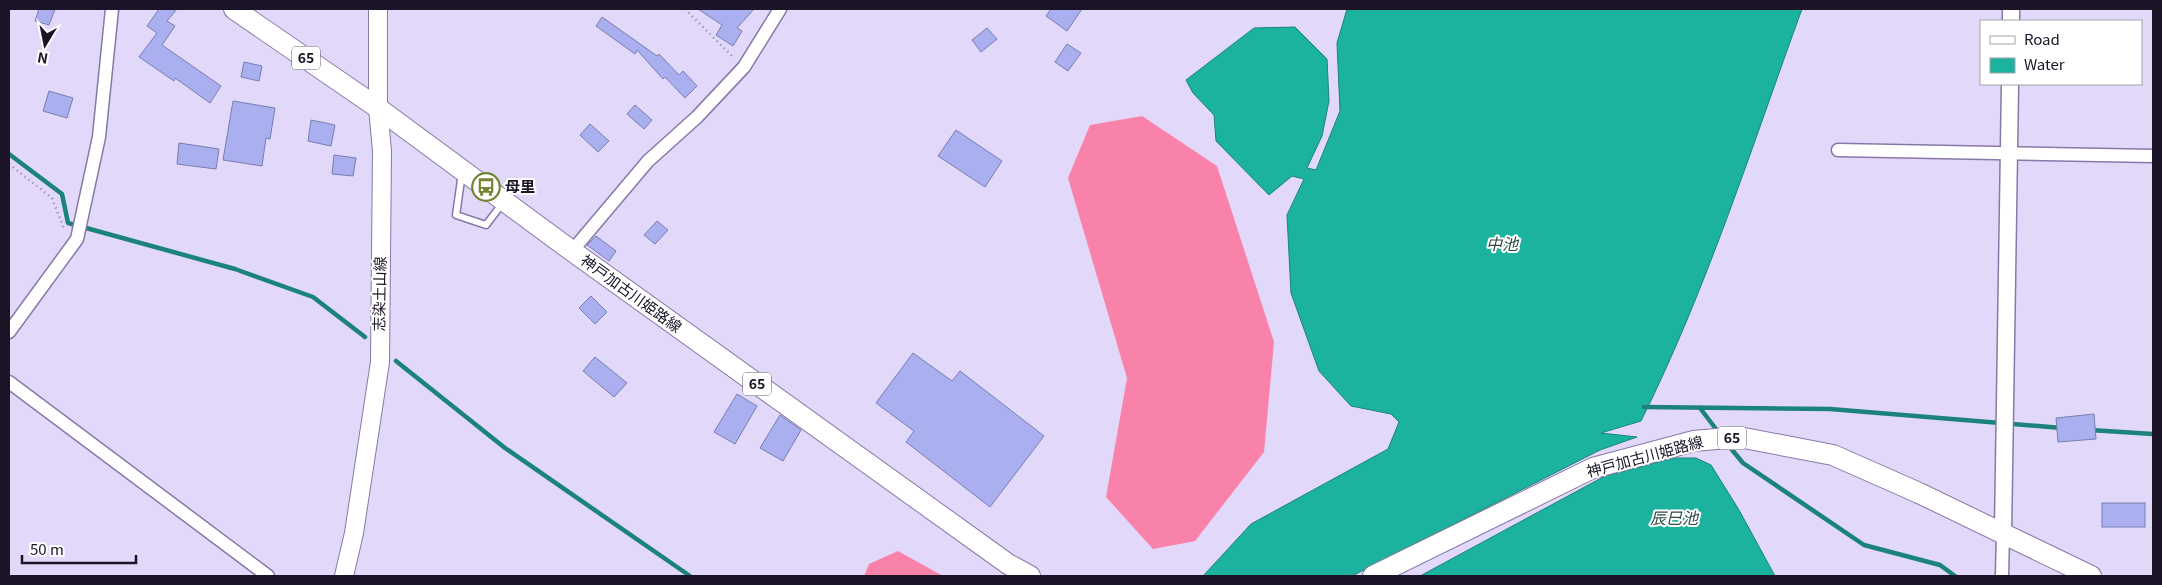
<svg xmlns="http://www.w3.org/2000/svg" width="2162" height="585" font-family="Georgia,'Noto Sans JP',serif">
  <style>
    .forest { fill: #f982ab }
    .water { fill: #1bb39d; stroke: #1b837a }
    .lines { fill: none; stroke-linecap: round; stroke-linejoin: round }
    .stream { stroke: #1b837a; stroke-width: 4.5 }
    .building { fill: #a9afef; stroke: #787eb0 }
    .service-casing { stroke: #8878a9; stroke-width: 9 }
    .minor-casing { stroke: #8878a9; stroke-width: 15 }
    .tertiary-casing { stroke: #8878a9; stroke-width: 19 }
    .secondary-casing { stroke: #8878a9; stroke-width: 20 }
    .primary-casing { stroke: #8878a9; stroke-width: 22 }
    .path { stroke: #8b839e; stroke-width: 2.5; stroke-dasharray: 1 4; stroke-linecap: butt }
    .service { stroke: #fff; stroke-width: 6 }
    .minor { stroke: #fff; stroke-width: 12 }
    .tertiary { stroke: #fff; stroke-width: 16 }
    .secondary { stroke: #fff; stroke-width: 18 }
    .primary { stroke: #fff; stroke-width: 20 }
    .labels { text-anchor: middle; stroke-width: 4; stroke-linejoin: round; paint-order: stroke }
    .shield { fill: #fff; stroke: #5f5a68; stroke-width: 1 }
    .shield-label { font-size: 14px; font-weight: bold; fill: #1b1427 }
    .poi-label { font-size: 15px; font-weight: bold; fill: #1b1427; stroke: #fff; text-anchor: start }
    .street-label { font-size: 15px; fill: #1b1427; stroke: #fff }
    .water-label { font-size: 16px; font-style: italic; fill: #2d4a44; stroke: #fff }
  </style>
  <rect width="100%" height="100%" fill="#e2d8f9"/>
  <g class="forest">
    <polygon points="1142,116 1217,166 1274,342 1264,452 1195,541 1153,549 1106,497 1127,378 1068,178 1090,125"/>
    <polygon points="898,551 943,576 864,576 869,564"/>
  </g>
  <g class="water">
    <path d="M1347,9H1802C1752,146 1706,291 1641,421L1601,433L1637,437L1600,450L1352,576H1203L1251,524L1388,449L1399,422L1391,414L1351,406L1319,371L1291,293L1287,215L1304,179L1292,176L1269,195L1216,141L1214,115L1193,93L1186,80L1254,28L1295,27L1327,59L1329,101L1322,136L1307,168L1316,170L1340,111L1337,43Z"/>
    <polygon points="1674,458 1696,458 1711,465 1739,510 1775,576 1420,576 1605,476"/>
  </g>
  <g class="lines">
    <g class="stream">
      <polyline points="9,154 62,194 68,223 235,269 313,297 365,337"/>
      <polyline points="396,361 505,448 690,576"/>
      <polyline points="1644,407 1830,409 2062,428"/>
      <polyline points="1700,408 1719,433"/>
      <polyline points="2090,430 2153,434"/>
      <polyline points="1728,445 1743,463 1864,545 1940,565 1955,576"/>
    </g>
  </g>
  <g class="building">
    <polygon points="39,9 55,9 49,25 35,21"/>
    <polygon points="159,9 177,9 167,21 175,26 162,45 221,86 210,103 175,78 174,81 139,57 157,33 147,26"/>
    <polygon points="698,9 754,9 737,28 742,31 733,46 716,35 722,25"/>
    <polygon points="1051,9 1082,9 1067,31 1046,16"/>
    <polygon points="602,17 657,56 659,54 679,75 683,71 697,86 685,98 665,77 663,79 637,50 635,54 596,26"/>
    <polygon points="987,28 997,39 981,52 972,40"/>
    <polygon points="1067,44 1081,53 1068,71 1055,62"/>
    <polygon points="244,62 262,66 259,81 241,77"/>
    <polygon points="49,91 73,98 67,118 43,111"/>
    <polygon points="233,101 275,108 270,139 266,138 262,166 223,160"/>
    <polygon points="635,105 652,120 644,129 627,114"/>
    <polygon points="311,120 335,125 331,146 308,141"/>
    <polygon points="590,124 609,141 598,152 580,135"/>
    <polygon points="956,130 1002,161 985,187 938,156"/>
    <polygon points="179,143 219,149 216,169 177,164"/>
    <polygon points="334,155 356,158 353,176 332,174"/>
    <polygon points="657,221 668,230 655,244 644,235"/>
    <polygon points="596,236 616,251 609,261 587,245"/>
    <polygon points="591,296 607,312 595,324 579,308"/>
    <polygon points="913,353 952,381 960,371 1044,436 990,507 906,442 914,431 876,403"/>
    <polygon points="595,357 627,383 614,397 583,371"/>
    <polygon points="737,394 757,406 735,444 714,432"/>
    <polygon points="2094,414 2096,439 2058,442 2056,418"/>
    <polygon points="780,415 801,430 783,461 760,448"/>
    <rect x="2102" y="503" width="43" height="24"/>
  </g>
  <g class="lines">
    <defs>
      <polyline id="service" points="462,173 456,215 486,225 502,204"/>
      <g id="minor">
        <polyline points="1838,150 2153,156"/>
        <polyline points="572,251 648,161 697,117 744,67 780,9"/>
        <polyline points="9,332 77,239 99,137 112,9"/>
        <polyline points="9,382 268,576"/>
        <polyline points="2002,576 2003,533"/>
      </g>
      <g id="tertiary">
        <polyline points="2011,21 2011,9"/>
        <polyline points="2003,533 2010,84"/>
      </g>
      <polyline id="secondary" points="344,576 354,533 380,362 382,151 378,108 378,9"/>
      <g id="primary">
        <polyline points="234,9 378,108 572,251 1008,564 1030,576"/>
        <polyline points="1373,576 1593,468 1694,441 1739,437 1833,455 1919,493 2091,576"/>
      </g>
    </defs>
    <use href="#service" class="service-casing"/>
    <use href="#minor" class="minor-casing"/>
    <use href="#tertiary" class="tertiary-casing"/>
    <use href="#secondary" class="secondary-casing"/>
    <use href="#primary" class="primary-casing"/>
    <g class="path">
      <polyline points="685,9 733,57"/>
      <polyline points="9,164 52,198 64,229"/>
    </g>
    <use href="#service" class="service"/>
    <use href="#minor" class="minor"/>
    <use href="#tertiary" class="tertiary"/>
    <use href="#secondary" class="secondary"/>
    <use href="#primary" class="primary"/>
  </g>
  <defs>
    <symbol id="bus-ring" viewBox="-11 -11 22 22"><circle r="9.5" fill="#fff" stroke="#748433" stroke-width="1.5"/><path d="M-5-6H5V4H4V6H2V4H-2V6H-4V4H-5ZM-3.5-4V0h7V-4ZM-3.5 1.2v1.5H-2V1.2ZM2 1.2v1.5H3.5V1.2Z" fill="#748433"/></symbol>
  </defs>
  <g fill-rule="evenodd">
    <use href="#bus-ring" x="470" y="171" width="32" height="32"/>
  </g>
  <g class="labels">
    <g class="shield">
      <rect x="292" y="46.5" width="28" height="23" rx="4"/>
      <rect x="743" y="372.5" width="28" height="23" rx="4"/>
      <rect x="1718" y="426.5" width="28" height="23" rx="4"/>
    </g>
    <g class="shield-label">
      <text x="306" y="63">65</text>
      <text x="757" y="389">65</text>
      <text x="1732" y="443">65</text>
    </g>
    <g class="poi-label">
      <text x="505" y="192">母里</text>
    </g>
    <g class="street-label">
      <text transform="translate(380 294) rotate(-89)" y="5">志染土山線</text>
      <text transform="translate(631 294) rotate(36)" y="5">神戸加古川姫路線</text>
      <text transform="translate(1645 457) rotate(-15)" y="5">神戸加古川姫路線</text>
    </g>
    <g class="water-label">
      <text x="1502" y="250">中池</text>
      <text x="1674" y="524">辰巳池</text>
    </g>
  </g>
  <rect width="2162" height="585" fill="none" stroke="#1b1427" stroke-width="20"/>
  <rect x="1980" y="20" width="162" height="65" fill="#ffffff" stroke="#a4a1a9"/>
  <rect x="1990" y="36" width="25" height="8" fill="#ffffff" stroke="#a4a1a9"/>
  <text x="2024" y="45" font-size="15" fill="#1b1427">Road</text>
  <rect x="1990" y="58" width="25" height="15" fill="#1bb39d" stroke="#a4a1a9"/>
  <text x="2024" y="70" font-size="15" fill="#1b1427">Water</text>
  <g transform="translate(45 45) rotate(190)" stroke="#ffffff" stroke-width="4" paint-order="stroke">
  <path d="M0-4L9 19L0 12L-9 19Z" fill="#1b1427"/>
  <text y="-8" font-size="14" font-weight="bold" text-anchor="middle" fill="#1b1427">N</text>
  </g>
  <path d="M22 555v8h114v-8" fill="none" stroke="#1b1427" stroke-width="2.5"/>
  <text x="30" y="555" font-size="15" fill="#1b1427" stroke="#ffffff" stroke-width="4" paint-order="stroke">50 m</text>
</svg>
